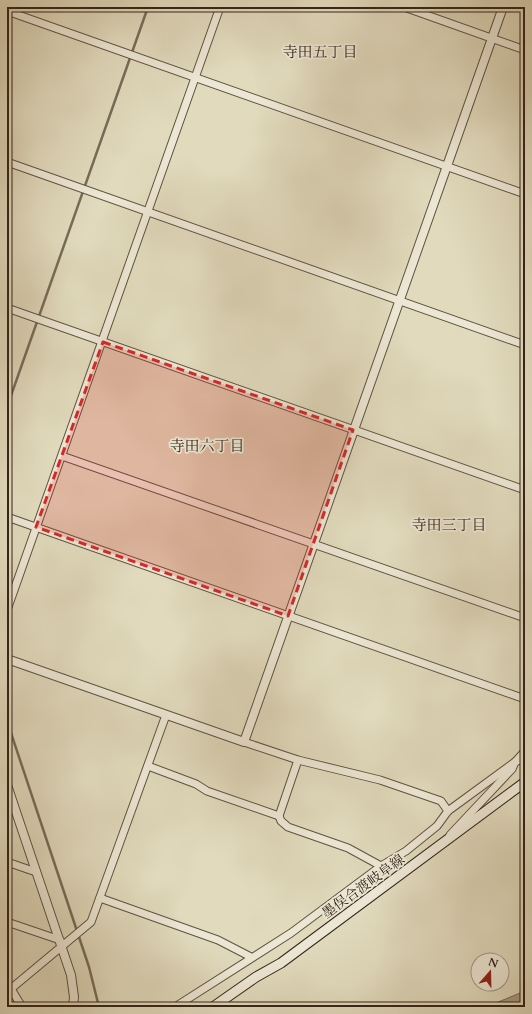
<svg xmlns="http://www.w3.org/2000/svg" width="532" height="1014" font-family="Cardo,'Noto Serif JP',serif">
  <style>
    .water { fill: url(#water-ripples); stroke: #786c59 }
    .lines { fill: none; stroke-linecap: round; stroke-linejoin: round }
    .stream { stroke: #786c59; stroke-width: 2.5 }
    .minor-casing { stroke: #5f5241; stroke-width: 9 }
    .tertiary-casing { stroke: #5f5241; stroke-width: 10 }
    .secondary-casing { stroke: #342418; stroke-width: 11 }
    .primary-casing { stroke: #342418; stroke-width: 12 }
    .minor { stroke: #ece7d4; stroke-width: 7 }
    .tertiary { stroke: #ece7d4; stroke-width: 8 }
    .secondary { stroke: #ece7d4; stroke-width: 9 }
    .primary { stroke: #e1dabd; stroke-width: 10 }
    .marked { fill: #d62828; fill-opacity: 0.2; stroke: #d62828; stroke-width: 3; stroke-dasharray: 8 5; stroke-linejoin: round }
    .labels { text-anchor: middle; stroke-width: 3.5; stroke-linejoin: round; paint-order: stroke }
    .street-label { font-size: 14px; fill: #342418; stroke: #ece7d4 }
    .neighbourhood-label { font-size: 15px; fill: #342418; stroke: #ece7d4 }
  </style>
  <defs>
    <pattern id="water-ripples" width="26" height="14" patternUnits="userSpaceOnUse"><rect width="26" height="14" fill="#a69c85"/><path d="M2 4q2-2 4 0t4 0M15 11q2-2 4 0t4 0" fill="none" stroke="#887f6c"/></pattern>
  </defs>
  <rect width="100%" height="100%" fill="#e1dabd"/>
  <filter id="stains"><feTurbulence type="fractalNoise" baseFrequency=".005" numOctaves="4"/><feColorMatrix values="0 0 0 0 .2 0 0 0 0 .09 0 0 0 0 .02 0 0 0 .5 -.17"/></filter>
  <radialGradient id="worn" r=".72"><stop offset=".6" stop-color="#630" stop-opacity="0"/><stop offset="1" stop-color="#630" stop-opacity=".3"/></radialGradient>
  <polygon class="water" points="525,991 525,1007 486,1007"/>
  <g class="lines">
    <g class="stream">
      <polyline points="7,407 148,7"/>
      <polyline points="7,721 89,967 99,1007"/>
    </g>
    <defs>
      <g id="minor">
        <polyline points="404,7 525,50"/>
        <polyline points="7,11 525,194"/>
        <polyline points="7,162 525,345"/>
        <polyline points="7,308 525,490"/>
        <polyline points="62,456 525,618"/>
        <polyline points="7,517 525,699"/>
        <polyline points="7,610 220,7"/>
        <polyline points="524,697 525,689"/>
        <polyline points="298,760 279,816 281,821 288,827 348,848 381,866"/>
        <polyline points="148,766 196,784 207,791 279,816"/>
        <polyline points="448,811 515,762 525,751"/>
        <polyline points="450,835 512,769 515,762 525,758"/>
        <polyline points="7,862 36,872"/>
        <polyline points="100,898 218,940 251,957"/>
        <polyline points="7,922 60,940"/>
        <polyline points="7,982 22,1007"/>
        <polyline points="7,992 91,922 166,715"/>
        <polyline points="175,1007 291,933 381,866 406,851 437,826 448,811 441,801 380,780 298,760 244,742"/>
      </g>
      <g id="tertiary">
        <polyline points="7,659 244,742 503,7"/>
        <polyline points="7,785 71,975 74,997 73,1007"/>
      </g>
      <polyline id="secondary" points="213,1007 256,977 281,963 525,782"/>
      <polyline id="primary" points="7,1004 9,1007"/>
    </defs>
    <use href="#minor" class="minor-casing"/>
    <use href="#tertiary" class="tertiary-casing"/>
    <use href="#secondary" class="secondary-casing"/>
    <use href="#primary" class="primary-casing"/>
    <use href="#minor" class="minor"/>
    <use href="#tertiary" class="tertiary"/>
    <use href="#secondary" class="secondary"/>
    <use href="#primary" class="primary"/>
  </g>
  <path class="marked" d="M103,342L353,430L288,616L36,527Z"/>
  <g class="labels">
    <g class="street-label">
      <text transform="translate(363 886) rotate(-36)" y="5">墨俣合渡岐阜線</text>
    </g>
    <g class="neighbourhood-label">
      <text x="320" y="57">寺田五丁目</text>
      <text x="207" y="451">寺田六丁目</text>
      <text x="449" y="530">寺田三丁目</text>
    </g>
  </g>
  <rect width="532" height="1014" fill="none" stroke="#e1dabd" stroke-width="24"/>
  <rect x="8" y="8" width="516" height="998" fill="none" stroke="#342418" stroke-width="2"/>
  <rect x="12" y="12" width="508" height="990" fill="none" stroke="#342418"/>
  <g transform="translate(490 972) rotate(20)"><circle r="19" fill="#ece7d4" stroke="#a29989"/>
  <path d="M0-3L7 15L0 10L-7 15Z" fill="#8f2418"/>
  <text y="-6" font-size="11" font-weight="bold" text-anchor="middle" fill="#342418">N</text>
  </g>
  <rect width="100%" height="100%" filter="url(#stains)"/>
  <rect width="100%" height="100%" fill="url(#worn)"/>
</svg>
